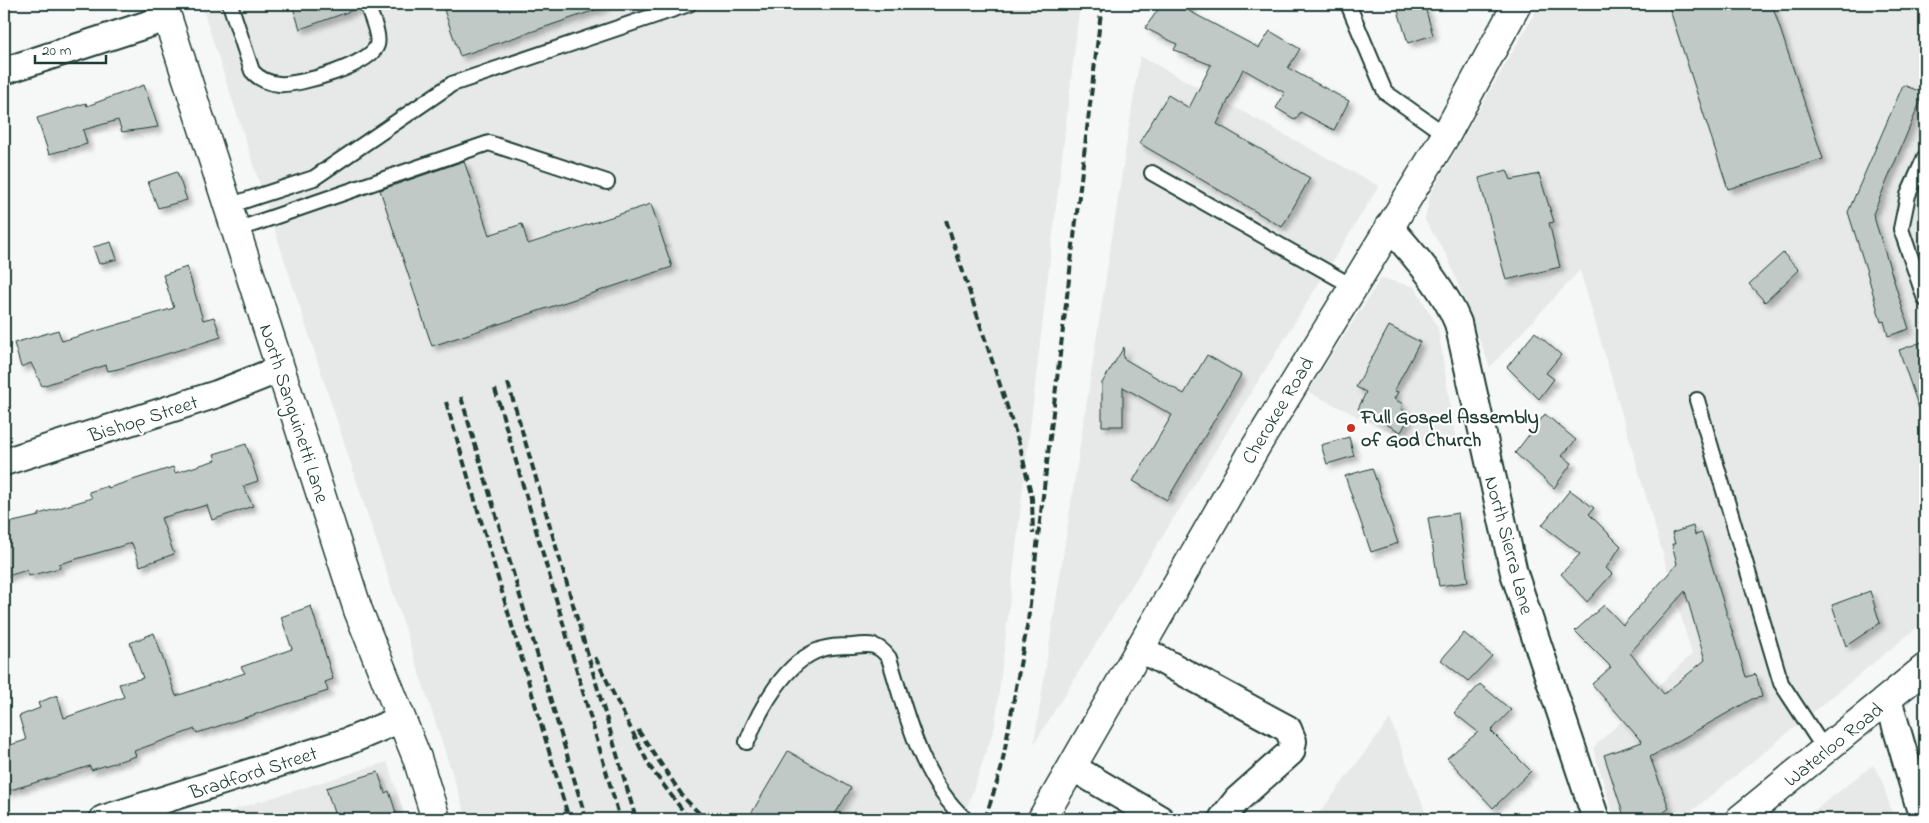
<svg xmlns="http://www.w3.org/2000/svg" width="1929" height="823" font-family="'Indie Flower',sans-serif">
  <style>
    .built { fill: #e6e9e8 }
    .building { fill: #c0c9c6; stroke: #1f3d34; fill-rule: evenodd; filter: url(#shadow) }
    .lines { fill: none; stroke-linecap: round; stroke-linejoin: round }
    .service-casing { stroke: #1f3d34; stroke-width: 18 }
    .minor-casing { stroke: #1f3d34; stroke-width: 30 }
    .tertiary-casing { stroke: #1f3d34; stroke-width: 31 }
    .secondary-casing { stroke: #1f3d34; stroke-width: 31 }
    .service { stroke: #fff; stroke-width: 14 }
    .minor { stroke: #fff; stroke-width: 26 }
    .tertiary { stroke: #fff; stroke-width: 28 }
    .secondary { stroke: #fff; stroke-width: 28 }
    .rail { stroke: #1f3d34; stroke-width: 4; stroke-dasharray: 8 4; stroke-linecap: butt }
    .poi-dot { fill: #c8321e; stroke: #fff; stroke-width: 2 }
    .labels { text-anchor: middle; stroke-width: 4.5; stroke-linejoin: round; paint-order: stroke }
    .street-label { font-size: 20px; fill: #1f3d34; stroke: #fff }
    .poi-label { font-size: 20px; font-weight: bold; fill: #1f3d34; stroke: #fff; text-anchor: start }
  </style>
  <defs>
    <filter id="shadow"><feDropShadow dx="4.5" dy="4.5" stdDeviation="2.5" flood-color="#0004"/></filter>
  </defs>
  <rect width="100%" height="100%" fill="#f6f7f7"/>
  <filter id="ink" filterUnits="userSpaceOnUse"><feTurbulence type="fractalNoise" baseFrequency=".02" numOctaves="2"/><feDisplacementMap in="SourceGraphic" scale="10" xChannelSelector="R" yChannelSelector="G"/><feConvolveMatrix kernelMatrix="1 2 1 2 8 2 1 2 1" color-interpolation-filters="sRGB"/></filter>
  <g filter="url(#ink)">
    <g class="built">
      <polygon points="201,4 1080,4 995,726 963,819 467,819"/>
      <polygon points="1540,4 1925,4 1925,621 1682,819 1615,819 1593,748 1692,654 1580,270 1490,367 1448,258 1425,220 1430,195"/>
      <polygon points="1140,56 1379,186 1034,744"/>
      <polygon points="1381,278 1415,287 1438,328 1457,448 1416,445 1308,392"/>
      <polygon points="1390,719 1428,819 1315,819"/>
      <polygon points="387,762 406,819 204,819"/>
      <polygon points="1873,765 1881,778 1894,819 1803,819"/>
    </g>
    <g class="building">
      <polygon points="292,4 358,4 359,8 300,29"/>
      <polygon points="442,4 604,4 604,7 460,56"/>
      <polygon points="1162,4 1193,4 1189,11 1259,48 1270,31 1300,49 1288,68 1349,101 1334,130 1300,112 1296,120 1276,108 1285,93 1243,69 1217,124 1310,178 1282,227 1139,143 1168,95 1189,108 1211,65 1174,50 1177,44 1145,28"/>
      <polygon points="1396,4 1424,4 1433,35 1408,43"/>
      <polygon points="1668,4 1772,4 1823,159 1728,189"/>
      <polygon points="144,85 158,127 122,132 118,120 83,130 87,144 49,154 37,118 86,103 87,106"/>
      <polygon points="1903,85 1924,93 1873,214 1909,329 1888,336 1884,321 1881,322 1867,272 1848,212"/>
      <polygon points="464,161 489,235 522,224 528,244 651,204 672,267 432,346 380,190"/>
      <polygon points="1507,170 1511,180 1539,174 1554,222 1549,223 1560,267 1506,280 1479,178"/>
      <polygon points="177,172 187,200 158,208 148,182"/>
      <polygon points="111,242 117,259 99,264 93,247"/>
      <polygon points="1783,253 1799,270 1765,302 1749,284"/>
      <polygon points="187,267 203,320 214,317 221,337 118,369 108,371 106,365 42,386 31,363 21,367 14,343 58,330 62,341 174,308 163,275"/>
      <polygon points="1389,326 1420,342 1394,391 1398,392 1394,399 1403,404 1401,409 1411,414 1401,432 1358,409 1366,392 1356,387"/>
      <polygon points="1535,332 1561,355 1546,373 1554,379 1539,399 1507,367"/>
      <polygon points="1925,341 1925,417 1922,417 1899,350"/>
      <polygon points="1124,347 1123,358 1184,394 1207,355 1241,375 1167,500 1133,481 1172,415 1123,387 1123,426 1102,426 1102,383"/>
      <polygon points="1545,414 1576,440 1562,456 1572,463 1554,488 1515,453"/>
      <polygon points="1349,437 1354,456 1327,464 1321,445"/>
      <polygon points="246,444 258,481 243,486 253,506 212,520 207,505 161,518 174,554 140,566 132,543 59,564 60,568 29,576 27,570 4,577 4,524 39,516 39,514 92,498 89,492 108,486 108,488 173,467 175,473 216,460 214,454"/>
      <polygon points="1372,468 1398,543 1371,552 1345,476"/>
      <polygon points="1570,490 1594,508 1589,514 1621,546 1606,568 1612,574 1587,602 1561,574 1580,554 1542,525"/>
      <polygon points="1458,513 1468,582 1439,586 1428,518"/>
      <path d="M1693,526L1695,535L1702,533L1746,677L1756,674L1762,697L1752,699L1650,757L1669,808L1656,819H1625L1604,755L1642,742L1592,684L1611,667L1575,631L1604,605L1623,625L1677,564L1672,544H1675L1672,533ZM1685,591L1705,660L1664,694L1630,653Z"/>
      <polygon points="1870,591 1880,623 1846,646 1832,605"/>
      <polygon points="311,606 333,679 325,682 328,691 197,733 195,729 134,751 136,756 91,770 90,766 4,792 4,747 26,740 19,716 40,708 38,703 57,695 64,718 124,697 119,684 143,678 130,643 154,633 176,696 245,673 241,667 292,649 281,617"/>
      <polygon points="1464,633 1492,656 1468,681 1441,660"/>
      <polygon points="1480,684 1511,710 1491,731 1531,771 1493,808 1447,758 1478,732 1454,713"/>
      <polygon points="788,751 851,788 832,819 748,819"/>
      <polygon points="378,772 385,793 389,791 398,819 336,819 326,788"/>
    </g>
    <g class="lines">
      <defs>
        <g id="service">
          <path d="M230,4L252,71C259,79 267,83 279,84C298,86 371,65 377,45C380,33 370,15 367,4"/>
          <polyline points="1348,4 1385,92 1446,135"/>
          <polyline points="1925,157 1908,195 1901,229 1925,299"/>
          <polyline points="1152,173 1352,286"/>
          <polyline points="228,206 314,178 452,84 689,4"/>
          <polyline points="236,230 489,143 607,182"/>
          <polyline points="1697,400 1781,683 1825,750"/>
          <path d="M747,742C759,710 786,660 822,649C831,646 843,646 852,646C870,644 878,643 889,658C907,715 920,778 965,819"/>
        </g>
        <g id="minor">
          <polyline points="4,71 167,18"/>
          <path d="M1389,226C1415,257 1443,286 1458,323L1514,573L1596,819"/>
          <polyline points="4,462 217,394 280,369"/>
          <polyline points="1139,648 1288,729 1293,741 1291,752 1237,800 1222,819"/>
          <polyline points="1888,699 1923,819"/>
          <polyline points="1072,767 1160,819"/>
          <polyline points="103,819 349,741 401,719"/>
        </g>
        <g id="tertiary">
          <polyline points="163,4 358,610 417,758 436,819"/>
          <polyline points="1042,819 1255,448 1446,135 1517,4"/>
        </g>
        <polyline id="secondary" points="1740,819 1925,668"/>
      </defs>
      <use href="#service" class="service-casing"/>
      <use href="#minor" class="minor-casing"/>
      <use href="#tertiary" class="tertiary-casing"/>
      <use href="#secondary" class="secondary-casing"/>
      <use href="#service" class="service"/>
      <use href="#minor" class="minor"/>
      <use href="#tertiary" class="tertiary"/>
      <use href="#secondary" class="secondary"/>
      <g class="rail">
        <polyline points="946,220 1020,446 1032,498 1033,534"/>
        <polyline points="508,383 636,819"/>
        <polyline points="495,389 620,819"/>
        <polyline points="461,397 586,819"/>
        <polyline points="446,402 569,819"/>
        <polyline points="595,657 650,767 689,819"/>
        <polyline points="638,730 684,798 705,819"/>
        <polyline points="985,819 1001,770 1028,621 1102,4"/>
      </g>
    </g>
  </g>
  <circle class="poi-dot" cx="1351" cy="428" r="5"/>
  <g class="labels">
    <g class="street-label">
      <text transform="translate(1277 410) rotate(-59)" y="7">Cherokee Road</text>
      <text transform="translate(295 413) rotate(72)" y="7">North Sanguinetti Lane</text>
      <text transform="translate(143 418) rotate(-18)" y="7">Bishop Street</text>
      <text transform="translate(1510 545) rotate(75)" y="7">North Sierra Lane</text>
      <text transform="translate(1833 744) rotate(-39)" y="7">Waterloo Road</text>
      <text transform="translate(253 772) rotate(-18)" y="7">Bradford Street</text>
    </g>
    <g class="poi-label">
      <text x="1361" y="423">Full Gospel Assembly<tspan x="1361" dy="23">of God Church</tspan></text>
    </g>
  </g>
  <rect width="1929" height="823" fill="none" stroke="#fff" stroke-width="20"/>
  <rect x="10" y="10" width="1909" height="803" fill="none" stroke="#1f3d34" stroke-width="2" filter="url(#ink)"/>
  <path d="M35 55v8h71v-8" fill="none" stroke="#1f3d34" stroke-width="2.5"/>
  <text x="42" y="55" font-size="15" fill="#1f3d34" stroke="#ffffff" stroke-width="4" paint-order="stroke">20 m</text>
</svg>
